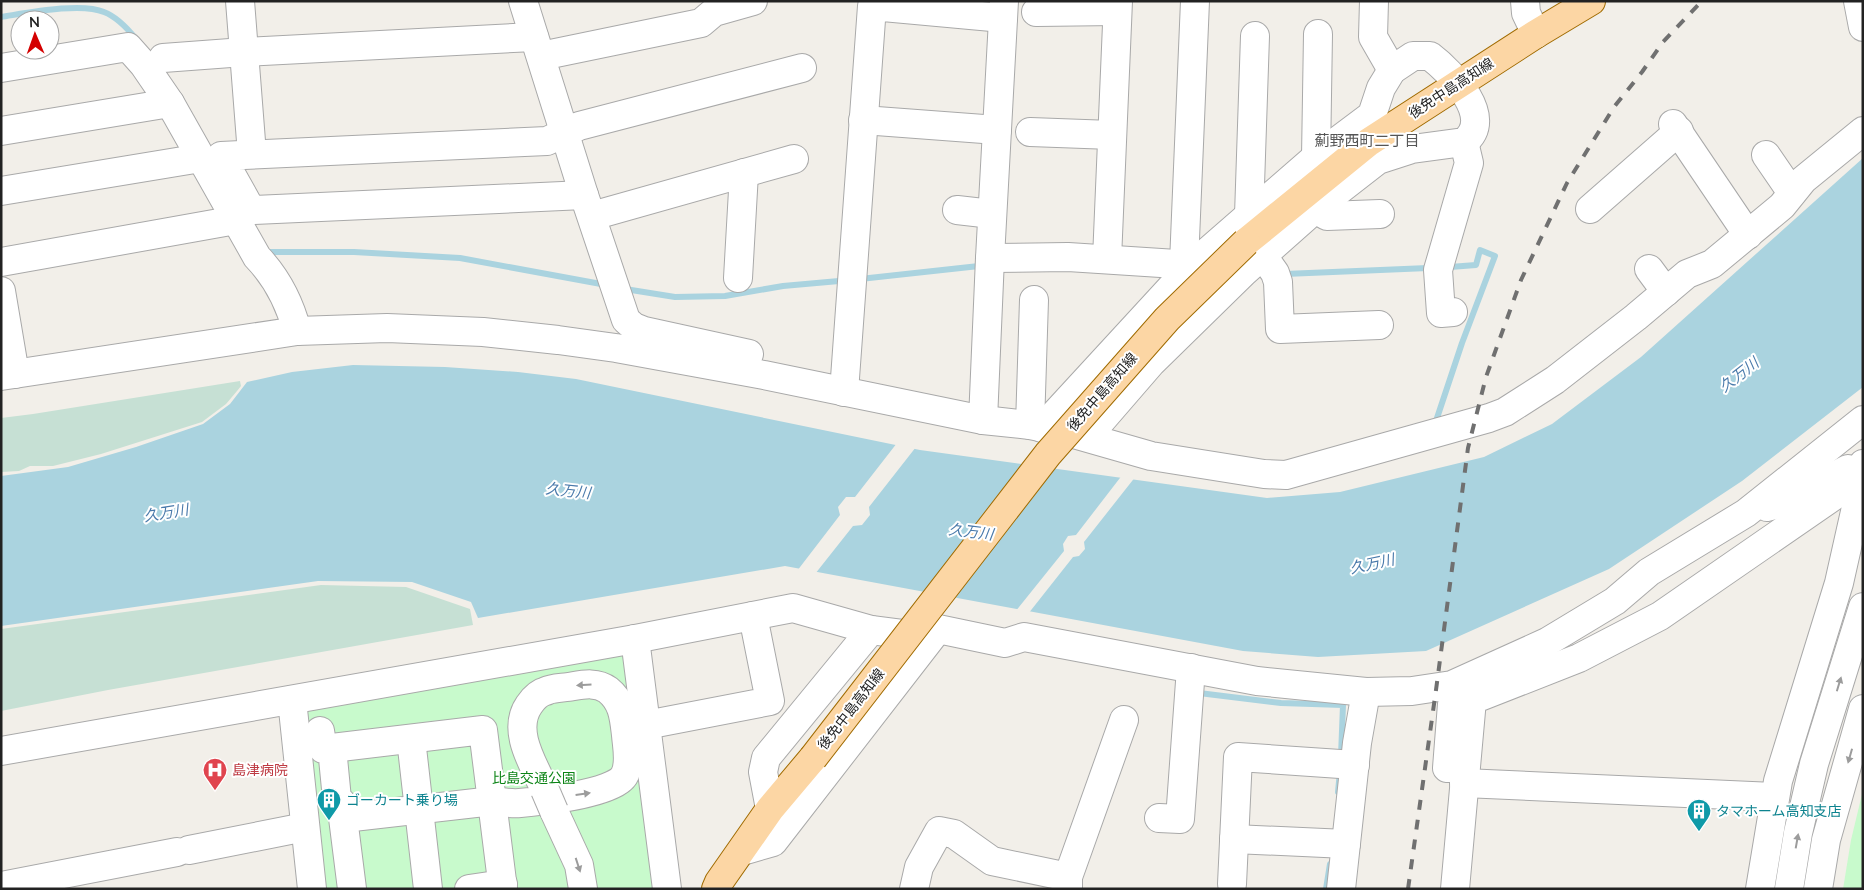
<svg xmlns="http://www.w3.org/2000/svg" width="1864" height="890" font-family="Lato,'Noto Sans JP',sans-serif">
  <style>
    .wetland { fill: #c6e0d4 }
    .park { fill: #c8facc }
    .water { fill: #aad3df }
    .pier { fill: #f2efe9 }
    .lines { fill: none; stroke-linecap: round; stroke-linejoin: round }
    .stream { stroke: #aad3df; stroke-width: 6 }
    .minor-casing { stroke: #a9a9a9; stroke-width: 30 }
    .major-casing { stroke: #a06b00; stroke-width: 30 }
    .minor { stroke: #fff; stroke-width: 28 }
    .major { stroke: #fcd6a4; stroke-width: 28 }
    .rail { stroke: #707070; stroke-width: 4; stroke-dasharray: 10 10; stroke-linecap: butt }
    .minor-bridge-casing { stroke: #a9a9a9; stroke-width: 30; stroke-linecap: butt }
    .major-bridge-casing { stroke: #a06b00; stroke-width: 30; stroke-linecap: butt }
    .minor-bridge { stroke: #fff; stroke-width: 28 }
    .major-bridge { stroke: #fcd6a4; stroke-width: 28 }
    .oneway { fill: #9c9c9c }
    .labels { text-anchor: middle; stroke-width: 4; stroke-linejoin: round; paint-order: stroke }
    .street-label { font-size: 14px; fill: #222; stroke: #fff }
    .health-label { font-size: 14px; fill: #be3a42; stroke: #fff; text-anchor: start }
    .park-label { font-size: 14px; fill: #0c8416; stroke: #fff }
    .culture-label { font-size: 14px; fill: #0d838f; stroke: #fff; text-anchor: start }
    .neighbourhood-label { font-size: 15px; fill: #555; stroke: #fff }
    .water-label { font-size: 15px; font-style: italic; fill: #4a7aab; stroke: #fff }
  </style>
  <rect width="100%" height="100%" fill="#f2efe9"/>
  <g class="wetland">
    <polygon points="240,381 241,386 237,391 226,404 202,422 101,454 53,466 30,466 19,471 1,472 1,418 33,414"/>
    <polygon points="321,585 406,587 470,609 473,625 108,690 1,711 1,629"/>
  </g>
  <g class="park">
    <polygon points="631,650 657,889 325,889 303,707"/>
    <polygon points="1863,790 1863,889 1843,889 1851,840"/>
  </g>
  <polygon class="water" points="1863,158 1863,387 1742,481 1609,569 1426,651 1318,657 1243,651 785,566 478,618 471,602 412,582 318,581 1,626 1,476 68,467 136,447 203,424 230,404 247,382 292,372 353,365 445,367 518,372 576,379 920,450 1267,498 1340,492 1484,457 1552,424 1641,357"/>
  <g class="pier">
    <polygon points="897,443 916,447 869,507 870,515 862,525 853,526 815,574 797,571 840,515 838,507 846,497 855,497"/>
    <polygon points="1123,474 1136,476 1084,542 1085,549 1079,556 1073,557 1028,614 1015,612 1064,551 1063,544 1068,536 1076,535"/>
  </g>
  <g class="lines">
    <g class="stream">
      <path d="M1,17C27,13 81,2 104,12C117,17 128,29 136,39"/>
      <polyline points="266,252 354,252 460,258 601,284"/>
      <polyline points="1285,274 1428,268"/>
      <polyline points="860,279 979,266"/>
      <polyline points="625,289 675,297 725,296 783,286 839,281"/>
      <polyline points="1435,424 1462,343 1495,256 1480,250 1476,265 1450,267"/>
      <polyline points="1199,693 1281,703 1343,705 1341,756"/>
      <polyline points="1338,792 1340,771"/>
      <polyline points="1326,889 1330,864"/>
    </g>
    <defs>
      <g id="minor">
        <polyline points="240,1 252,154"/>
        <polyline points="523,1 584,195 626,320 634,327 644,331 749,354"/>
        <polyline points="1374,1 1373,37 1392,70"/>
        <polyline points="1525,1 1526,13 1536,34"/>
        <polyline points="1858,1 1863,27"/>
        <polyline points="1036,12 1117,11"/>
        <polyline points="541,56 701,23 714,12 753,1"/>
        <polyline points="163,58 244,52 534,37"/>
        <path d="M1,68L128,47L144,65L170,103L257,257C276,277 290,304 297,331"/>
        <polyline points="863,120 997,130"/>
        <polyline points="1673,124 1748,235"/>
        <polyline points="1,131 170,103"/>
        <polyline points="1030,132 1112,135"/>
        <polyline points="1766,155 1792,193"/>
        <polyline points="1316,157 1318,34"/>
        <polyline points="1,191 201,158"/>
        <polyline points="584,195 254,210 249,206 221,156 547,141 579,126 802,68"/>
        <polyline points="1315,209 1327,216 1380,214"/>
        <polyline points="1590,209 1679,131"/>
        <polyline points="957,210 992,214"/>
        <polyline points="1249,215 1255,36"/>
        <polyline points="592,216 794,159"/>
        <polyline points="1263,256 1275,273 1278,282 1280,329 1379,325"/>
        <path d="M990,258L1068,257L1192,265L1316,157L1372,115L1381,88L1392,70L1413,56H1430C1451,72 1496,118 1464,142L1412,149L1378,160L1315,209L1244,272L1151,363L1087,437"/>
        <polyline points="1107,259 1118,1"/>
        <polyline points="1,262 236,220"/>
        <polyline points="1184,263 1195,1"/>
        <polyline points="1649,269 1666,292"/>
        <polyline points="738,278 744,173"/>
        <polyline points="1,291 15,374"/>
        <polyline points="1453,312 1441,313 1438,270 1469,163 1464,142"/>
        <polyline points="1,376 297,331 387,328 483,332 558,340 616,348 764,375 983,420 1030,425 1074,434 1151,456 1264,474 1286,475 1489,418 1505,412 1555,380 1636,317 1687,274 1712,264 1782,206 1803,180 1863,131"/>
        <polyline points="844,392 872,6 1003,18"/>
        <polyline points="983,420 990,258 1004,1"/>
        <polyline points="1030,425 1034,300"/>
        <polyline points="1042,428 1192,265"/>
        <polyline points="1767,507 1785,502 1848,469"/>
        <polyline points="635,639 667,889"/>
        <polyline points="292,700 312,889"/>
        <polyline points="646,725 770,701 753,616"/>
        <polyline points="320,731 323,749 332,748 337,799 341,802 352,889"/>
        <polyline points="411,739 428,889"/>
        <polyline points="332,748 483,730 503,889"/>
        <polyline points="1,751 635,639 793,608 871,630 902,634 938,629 1005,643 1024,637 1257,681 1366,692 1412,691 1452,685 1547,642 1615,601 1649,572 1746,513 1863,420"/>
        <polyline points="1447,768 1452,704 1472,700"/>
        <polyline points="1464,783 1774,797"/>
        <polyline points="770,809 763,772 766,758 871,630"/>
        <polyline points="554,811 579,865 583,889"/>
        <path d="M344,818L493,801C502,802 511,804 520,803C542,801 613,794 624,776C631,764 627,748 626,735C624,718 623,702 608,690C596,681 581,685 568,687C561,688 552,688 546,691C538,693 533,699 529,705C511,731 534,765 545,790"/>
        <polyline points="1159,818 1180,819 1191,668"/>
        <polyline points="1234,839 1346,844"/>
        <polyline points="189,850 305,827"/>
        <polyline points="742,851 773,842 938,629"/>
        <polyline points="1232,884 1238,757 1355,765"/>
        <polyline points="1,886 177,852"/>
        <polyline points="469,889 503,884"/>
        <polyline points="914,889 919,867 939,831 954,834 992,861 1068,877"/>
        <polyline points="1068,889 1068,877 1124,720"/>
        <polyline points="1341,889 1357,743 1366,692"/>
        <polyline points="1455,889 1472,700 1579,658 1660,616 1841,491 1863,464"/>
        <polyline points="1760,889 1778,781 1839,583 1863,476"/>
        <polyline points="1789,889 1798,833 1814,764 1863,607"/>
        <polyline points="1818,889 1826,840 1863,709"/>
      </g>
      <g id="major">
        <polyline points="1246,242 1369,142 1536,34 1591,1"/>
        <polyline points="716,889 719,882 770,809 813,758"/>
      </g>
    </defs>
    <use href="#minor" class="minor-casing"/>
    <use href="#major" class="major-casing"/>
    <use href="#minor" class="minor"/>
    <use href="#major" class="major"/>
    <polyline class="rail" points="1408,889 1436,690 1468,448 1486,377 1521,280 1567,183 1614,107 1642,72 1663,42 1702,1"/>
    <defs>
      <polyline id="minor-bridge" points="545,790 554,811"/>
      <polyline id="major-bridge" points="813,758 1048,454 1167,319 1246,242"/>
    </defs>
    <use href="#minor-bridge" class="minor-bridge-casing"/>
    <use href="#major-bridge" class="major-bridge-casing"/>
    <use href="#minor-bridge" class="minor-bridge"/>
    <use href="#major-bridge" class="major-bridge"/>
  </g>
  <defs><path id="oneway-solid" d="M-6-.8H1V-3.2L6.5 0L1 3.2V.8H-6Z" transform="scale(1.25)"/></defs>
  <g class="oneway">
    <use href="#oneway-solid" transform="translate(1839 684) rotate(-73)"/>
    <use href="#oneway-solid" transform="translate(584 685) rotate(177)"/>
    <use href="#oneway-solid" transform="translate(1850 756) rotate(106)"/>
    <use href="#oneway-solid" transform="translate(583 794) rotate(-8)"/>
    <use href="#oneway-solid" transform="translate(1797 841) rotate(-80)"/>
    <use href="#oneway-solid" transform="translate(578 865) rotate(72)"/>
  </g>
  <defs>
    <symbol id="hospital-pin" viewBox="-11 -11 22 30"><path d="M0 17L-7.5 6A9.5 9.5 0 1 1 7.5 6Z" fill="#e0444e" stroke="#fff"/><path d="M-5-5h3v3.5h4V-5h3V5h-3V1.5h-4V5h-3Z" fill="#fff"/></symbol>
    <symbol id="building-pin" viewBox="-11 -11 22 30"><path d="M0 17L-7.5 6A9.5 9.5 0 1 1 7.5 6Z" fill="#0f9aa8" stroke="#fff"/><path d="M-4-6H4V6H1V3H-1V6H-4ZM-2.5-4.3h1.7v1.8h-1.7ZM.8-4.3h1.7v1.8H.8ZM-2.5-1h1.7V.8h-1.7ZM.8-1h1.7V.8H.8Z" fill="#fff"/></symbol>
  </defs>
  <g fill-rule="evenodd">
    <use href="#hospital-pin" x="201" y="756" width="28" height="38"/>
    <use href="#building-pin" x="315" y="786" width="28" height="38"/>
    <use href="#building-pin" x="1685" y="797" width="28" height="38"/>
  </g>
  <g class="labels">
    <g class="street-label">
      <text transform="translate(1451 88) rotate(-33)" y="5">後免中島高知線</text>
      <text transform="translate(1102 392) rotate(-49)" y="5">後免中島高知線</text>
      <text transform="translate(851 709) rotate(-52)" y="5">後免中島高知線</text>
    </g>
    <g class="health-label">
      <text x="232" y="775">島津病院</text>
    </g>
    <g class="park-label">
      <text x="534" y="783">比島交通公園</text>
    </g>
    <g class="culture-label">
      <text x="346" y="805">ゴーカート乗り場</text>
      <text x="1716" y="816">タマホーム高知支店</text>
    </g>
    <g class="neighbourhood-label">
      <text x="1367" y="146">薊野西町二丁目</text>
    </g>
    <g class="water-label">
      <text transform="translate(1739 375) rotate(-38)" y="5">久万川</text>
      <text transform="translate(568 491) rotate(6)" y="5">久万川</text>
      <text transform="translate(166 513) rotate(-9)" y="5">久万川</text>
      <text transform="translate(971 532) rotate(7)" y="5">久万川</text>
      <text transform="translate(1372 564) rotate(-12)" y="5">久万川</text>
    </g>
  </g>
  <rect width="1864" height="890" fill="none" stroke="#222222" stroke-width="5"/>
  <g transform="translate(35 35) rotate(358)"><circle r="24" fill="#ffffff" stroke="#a7a7a7"/>
  <path d="M0-4L9 19L0 12L-9 19Z" fill="#d40000"/>
  <text y="-8" font-size="14" font-weight="bold" text-anchor="middle" fill="#222222">N</text>
  </g>
</svg>
